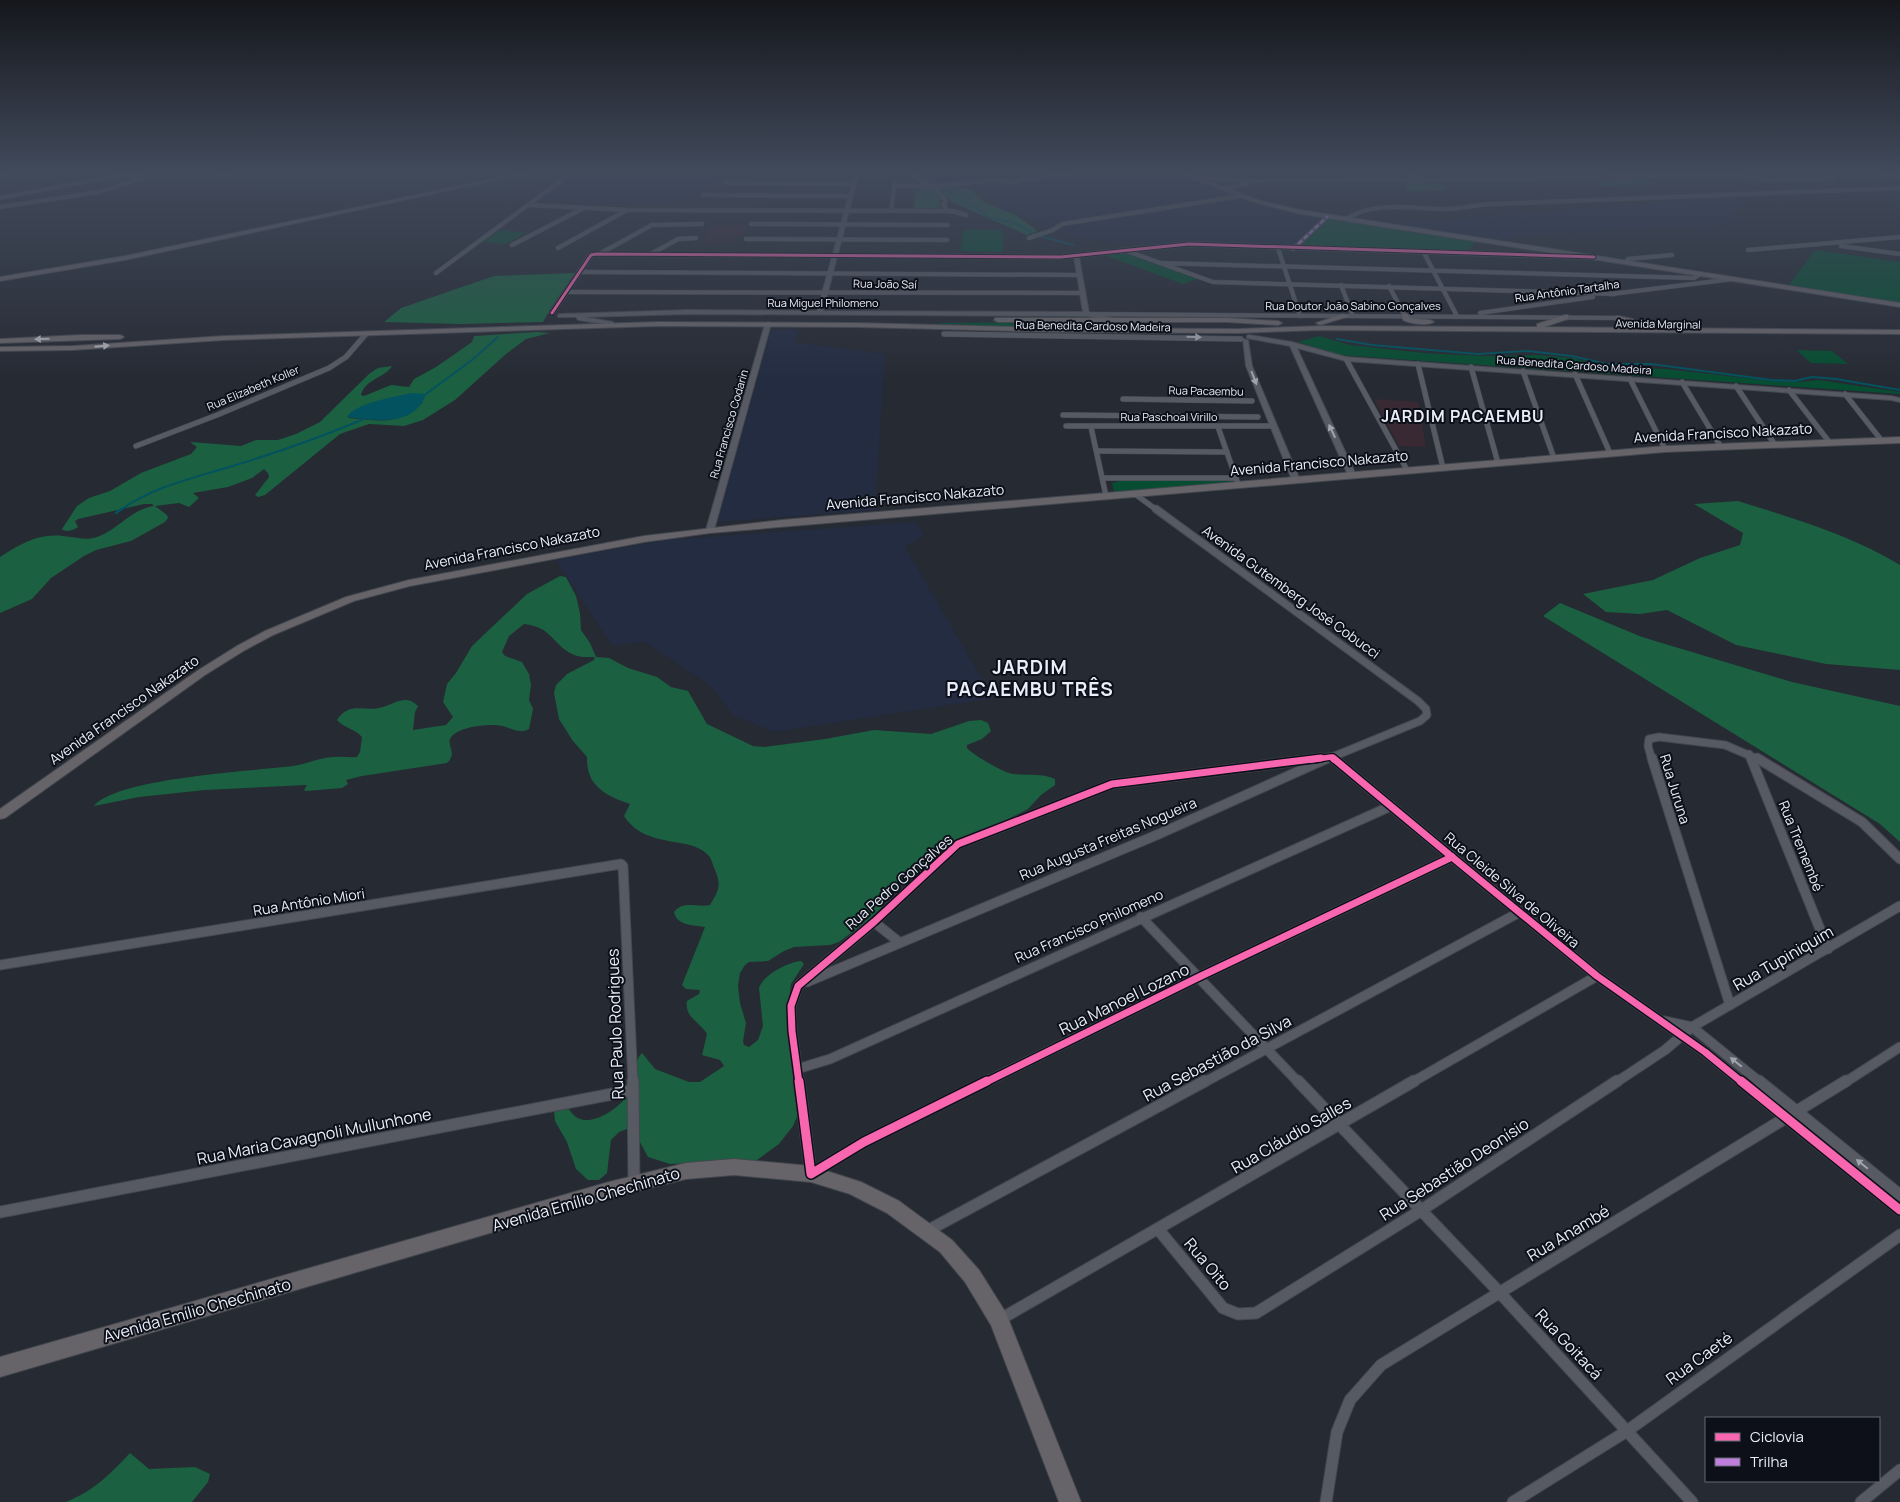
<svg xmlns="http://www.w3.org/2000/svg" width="1900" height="1502" font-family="Manrope,sans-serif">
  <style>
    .built { fill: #232c41 }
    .education { fill: #382932 }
    .green { fill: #064d31 }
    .forest { fill: #1b6040; fill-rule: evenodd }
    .water { fill: #03525f }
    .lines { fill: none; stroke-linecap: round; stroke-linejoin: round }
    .stream-far1 { stroke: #03525f; stroke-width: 2 }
    .stream { stroke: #03525f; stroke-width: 2.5 }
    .minor-far4-casing { stroke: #43474f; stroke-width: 5 }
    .minor-far3-casing { stroke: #43474f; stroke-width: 6 }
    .minor-far2-casing { stroke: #43474f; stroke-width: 9 }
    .minor-far1-casing { stroke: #43474f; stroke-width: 11 }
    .minor-casing { stroke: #43474f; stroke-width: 13 }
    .tertiary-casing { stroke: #43474f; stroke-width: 2 }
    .secondary-casing { stroke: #43474f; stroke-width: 2 }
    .primary-casing { stroke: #43474f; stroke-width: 2 }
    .minor-far4 { stroke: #575a62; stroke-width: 4 }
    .minor-far3 { stroke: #575a62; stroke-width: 5 }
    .minor-far2 { stroke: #575a62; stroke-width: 7 }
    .minor-far1 { stroke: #575a62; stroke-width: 9 }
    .minor { stroke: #575a62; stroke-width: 11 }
    .tertiary { fill: #575a62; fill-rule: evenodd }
    .secondary { fill: #616066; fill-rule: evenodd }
    .primary { fill: #676469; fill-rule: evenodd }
    .quiet { stroke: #c07fdc; stroke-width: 2.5; stroke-dasharray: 5 2.5; stroke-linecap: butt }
    .cycleway-far3-casing { stroke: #0d1018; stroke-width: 5 }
    .cycleway-far2-casing { stroke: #0d1018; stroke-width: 8 }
    .cycleway-far1-casing { stroke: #0d1018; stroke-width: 10 }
    .cycleway-casing { stroke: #0d1018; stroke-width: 12 }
    .cycleway-far3 { stroke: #f766af; stroke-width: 3 }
    .cycleway-far2 { stroke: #f766af; stroke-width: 5.5 }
    .cycleway-far1 { stroke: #f766af; stroke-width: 7 }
    .cycleway { stroke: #f766af; stroke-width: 9 }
    .oneway { fill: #a0a4ae }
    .oneway2 { fill: #aeb0b9 }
    .labels { text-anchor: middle; stroke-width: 4; stroke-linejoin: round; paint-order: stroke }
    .far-street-label { font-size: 11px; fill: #e9eefa; stroke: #0d1018 }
    .street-label { font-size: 14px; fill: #e9eefa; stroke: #0d1018 }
    .far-district-label { font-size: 16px; font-weight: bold; letter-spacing: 1px; fill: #e9eefa; stroke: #0d1018 }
    .near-street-label { font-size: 16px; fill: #e9eefa; stroke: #0d1018 }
    .district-label { font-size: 19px; font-weight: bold; letter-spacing: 1px; fill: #e9eefa; stroke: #0d1018 }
  </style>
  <rect width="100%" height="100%" fill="#262a33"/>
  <g class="built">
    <polygon points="580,171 739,171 718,177 664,205 542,199"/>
    <polygon points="924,171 929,173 979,171 986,174 1008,171 1169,171 1263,205 1324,217 1290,248 1198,243 1151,245 1080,238 1003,209 970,186 959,187 916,172"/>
    <polygon points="1748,196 1727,224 1517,235 1510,238 1509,241 1393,224"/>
    <polygon points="771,330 799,330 795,342 885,354 875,510 717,522"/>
    <polygon points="915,522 924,535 905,547 993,698 774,732 733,715 710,685 645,642 612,645 556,560 665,540"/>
  </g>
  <g class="education">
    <polygon points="711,225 730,225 748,226 745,234 733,238 732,240 734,243 702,244"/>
    <polygon points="1374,399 1418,402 1426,447 1399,446"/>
  </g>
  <g class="green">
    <polygon points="1330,218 1476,241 1467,252 1299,247"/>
    <polygon points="501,230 526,233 506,244 483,242"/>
    <polygon points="963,230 1003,230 1003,252 961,251"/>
    <polygon points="1815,250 1900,262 1900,303 1789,285"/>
    <polygon points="1118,252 1124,253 1197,279 1183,284 1101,254"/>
    <polygon points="1040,322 1037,324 1037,328 928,323"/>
    <polygon points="1319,336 1350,345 1424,353 1482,356 1537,355 1574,358 1601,366 1667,369 1771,381 1799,382 1819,380 1900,392 1900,394 1339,355 1298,342"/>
    <polygon points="1796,350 1832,351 1848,364 1811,363"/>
    <polygon points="1230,479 1233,485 1117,493 1114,492 1112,483 1124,480"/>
  </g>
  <g class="forest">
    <polygon points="1808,171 1900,171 1900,178 1889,180 1888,182 1876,173 1817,174"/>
    <polygon points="1596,178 1628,180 1647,178 1655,185 1601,186 1597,182 1597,181 1594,180"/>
    <polygon points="1402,181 1424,185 1436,181 1448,190 1407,191"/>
    <polygon points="949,186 967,188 977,195 982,201 1017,216 1037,231 1027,235 954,203 939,191 939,187"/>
    <polygon points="927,187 931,188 941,197 939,203 940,208 914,208 915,192"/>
    <polygon points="575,273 550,309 543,322 461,324 384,322 401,308 494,276"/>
    <path d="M537,332L550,333L526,339L506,354L455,400L423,420L404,426L369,424L340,434L265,495L258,497L255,495L269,477L268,473L264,469L252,478L228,487L193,493L199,498L189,507L179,503L155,506L167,515L168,518L165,522L131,541L96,550L84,556L51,578L32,599L0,613V557C20,544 38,533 63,536C75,537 86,541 97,537C118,530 131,509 154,506L152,504H144L78,519L75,521L78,527C74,530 66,533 62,529L77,506L89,498L110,491L141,473L191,454L197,447L190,442L241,446L256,440H278L296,434L320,422L369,374L378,368L392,366C385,378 365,379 361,395L364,396L391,385L409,387L414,379L436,367L472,342L474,336ZM423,402C394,427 382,420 347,418Z"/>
    <path d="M1738,501C1792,518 1851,535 1900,565V670L1826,664L1736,645L1667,610L1640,614L1606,612L1583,594L1653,580L1700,558L1740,545L1743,533L1694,504Z"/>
    <path d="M560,576L566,577L576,596L580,613L581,630L590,643L596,657L609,658L628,668L657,677L671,687L688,691L707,724L753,746L764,747L825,739L874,730L931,734L969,721L981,720L988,723L991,731L982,739L967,745V748C973,755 1004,773 1013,774C1028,776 1042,773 1055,779V785L1041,795L1028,809L971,837L926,870L900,884L889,895L879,912L839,942L830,945L794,947L784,951L768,961L749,962L745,965L740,973L738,986L740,1003L746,1023L743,1041L744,1045L749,1047L758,1040L763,1026L759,988C763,975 788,962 801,961L804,964L791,984L786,1019L802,1074L805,1098L793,1126L779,1144L757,1160L670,1164L648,1157L634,1131L627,1129L619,1132L611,1140L607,1173L599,1180H588L576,1169L567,1142L555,1121L554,1111L566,1105C569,1109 572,1114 576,1117C592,1128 621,1107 629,1093C636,1082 633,1061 642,1053L655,1069L689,1082H700L724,1066L720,1060L702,1055L707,1034C701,1023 684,1017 687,1001L699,994L700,990L686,989L682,985L705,927C693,925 677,926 674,912C684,900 696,908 710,905C718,891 722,886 715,870C713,866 712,860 709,856C691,834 647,851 624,816L630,804C606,796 586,786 587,757L573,741L559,719L554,693L556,685L567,674L594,660L595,657C588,657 579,658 572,654C551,643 552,627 524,624L509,636L502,652L505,656L522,662L529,674L531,685L529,700L533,709L529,729C519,734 513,729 503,726C491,723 461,726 452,736C444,744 459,752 447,763L362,776L346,780L348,784L342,788L306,791L304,790L307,785L205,790L139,797L94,806C116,778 254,771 293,766C307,764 321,757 334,757C342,756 349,758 357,757L360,752L362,737C355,729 344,728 337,720C350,700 364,713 383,707C396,703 406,694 418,706L415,712L413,730L446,725L453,717L443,702L447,684L456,673L472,646L527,594Z"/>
    <polygon points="1560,603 1642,637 1792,682 1900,706 1900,842 1880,824 1543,616"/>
    <path d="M130,1453L149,1469L195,1467L210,1474L208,1482L192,1502H66C95,1490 109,1475 130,1453Z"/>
  </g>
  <path class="water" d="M411,393L426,394C414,428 375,420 347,417C355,403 395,397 411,393Z"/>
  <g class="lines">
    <g class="stream-far1">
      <polyline points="914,171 991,218 1015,223 1035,234"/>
      <polyline points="1040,236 1073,245"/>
      <polyline points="1337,339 1372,345 1478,354 1528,351 1572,356 1606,364 1651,364 1771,380 1795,381 1812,377 1836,379 1900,390"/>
      <polyline points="426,394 472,360 498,337"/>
      <path d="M119,511C151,488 189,479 226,468C273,454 319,438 364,419"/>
    </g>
    <polyline class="stream" points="116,513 121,509"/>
    <defs>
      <g id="minor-far4">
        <polyline points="843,171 857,171"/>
        <polyline points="910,171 916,178 933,186 946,201 943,205 948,211"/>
        <polygon points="1614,173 1625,174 1630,178 1619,179 1608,176"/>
        <polyline points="218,174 256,171"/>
        <polyline points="0,175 19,171"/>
        <polygon points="1411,176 1421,177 1426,181 1415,182 1403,179"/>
        <polyline points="1629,176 1728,175 1773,180 1833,178"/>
        <polyline points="1196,178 1251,181 1403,179"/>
        <polyline points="1426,180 1610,177"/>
        <polyline points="725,183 853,184"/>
        <polyline points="895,186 933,186 996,180 1012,182 1082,171"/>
        <polyline points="1224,189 1246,184"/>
        <polyline points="703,195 850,196"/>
        <polyline points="0,198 109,177 135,174"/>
        <polyline points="528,205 627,210 952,211 966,215"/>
        <polyline points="0,207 99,192 144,177 142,174 131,172"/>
        <polyline points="891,210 895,183"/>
        <path d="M1346,219C1376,200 1411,209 1445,209C1460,209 1475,205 1491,204L1900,188"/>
        <polyline points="751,224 948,225"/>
        <polyline points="1029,238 1053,230 1062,224 1241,196"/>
        <polyline points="746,239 947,240"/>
        <polyline points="512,245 582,209"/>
        <polyline points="1841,246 1900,254"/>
        <polyline points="558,248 627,210"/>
        <polyline points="1278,248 1300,316"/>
        <polyline points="1293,249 1328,216"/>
        <polyline points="1124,250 1213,282 1615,294"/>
        <polyline points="1748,250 1900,237"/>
        <polyline points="601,253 652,225 702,224"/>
        <polyline points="1424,253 1457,316"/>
        <polyline points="651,254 678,239 696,238"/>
        <polyline points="1626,262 1628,259 1672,255"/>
        <polyline points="1160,263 1694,278 1700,274"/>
        <polyline points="579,272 1080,275"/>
        <polyline points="436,273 574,171"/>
        <polyline points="1341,285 1353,316"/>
        <polyline points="1389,286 1405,316"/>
        <polyline points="567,292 1083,293"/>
        <polyline points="1611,294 1733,279"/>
        <polyline points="1480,313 1593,297"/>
        <polyline points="1086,314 1619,318"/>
      </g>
      <g id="minor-far3">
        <polyline points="944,334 1241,339"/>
        <polyline points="1346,359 1407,470"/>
        <polyline points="1418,364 1443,468"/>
        <polyline points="1471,367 1498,463"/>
        <polyline points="1523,371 1554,458"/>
        <polyline points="1575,374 1610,453"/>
        <polyline points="1630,379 1665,449"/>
        <polyline points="1682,382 1721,447"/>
        <polyline points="1736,386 1775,445"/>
        <polyline points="1789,390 1830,443"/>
        <polyline points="1845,394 1882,441"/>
        <polyline points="1123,399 1252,401"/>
        <polyline points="1063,415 1258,417"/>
        <polyline points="1066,426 1273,426"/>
        <polyline points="1091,427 1106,496"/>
        <polyline points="1218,427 1237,481"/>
        <polyline points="136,446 217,415 329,368 346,357 366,334"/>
        <polyline points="1097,451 1227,452"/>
        <polyline points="1103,478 1236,478"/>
        <polyline points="1135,494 1158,511"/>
      </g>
      <g id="minor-far2">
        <polyline points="1156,509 1418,701 1426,709 1427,715 1420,721 1325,760"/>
        <polyline points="1749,754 1751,760"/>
        <polyline points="1311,760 1331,757 1334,760"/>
        <polyline points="1652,760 1648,746 1649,739 1659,737 1725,745 1760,760"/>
      </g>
      <g id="minor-far1">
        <polyline points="1333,758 1452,857"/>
        <polyline points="1652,758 1730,1005"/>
        <polyline points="1751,758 1828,949"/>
        <polyline points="1757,758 1862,822 1900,859"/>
        <polyline points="1452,857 1597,976 1705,1052 1743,1083"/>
        <polyline points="1141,917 1299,1083"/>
        <polyline points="874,922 899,942"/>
        <polyline points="0,965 621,864 623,866 633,1083"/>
        <polyline points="807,982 1159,834 1328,758"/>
        <polyline points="1664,1021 1692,1027 1761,1083"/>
        <polyline points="797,1069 830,1059 1391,806"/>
        <polyline points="799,1083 792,1031 791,1006 798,986 874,922 958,844 1112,784 1321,758"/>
        <polyline points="984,1083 1199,977 1452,857"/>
        <polyline points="1203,1083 1520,912"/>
        <polyline points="1411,1083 1597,976"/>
        <polyline points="1615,1083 1665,1050 1692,1027 1900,906"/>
        <polyline points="1844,1083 1900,1047"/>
      </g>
      <g id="minor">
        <polyline points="633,1081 634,1183"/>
        <polyline points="799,1081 811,1174 864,1142 987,1081"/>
        <polyline points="1298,1081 1500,1293 1692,1502"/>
        <polyline points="1741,1081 1900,1210"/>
        <polyline points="1759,1081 1900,1195"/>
        <polyline points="0,1212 633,1090"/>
        <polyline points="1158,1229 1223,1308 1238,1314 1256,1313 1420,1211 1617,1081"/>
        <polyline points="927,1231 1205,1081"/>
        <polyline points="999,1320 1414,1081"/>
        <polyline points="1326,1502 1337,1432 1350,1400 1381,1365 1846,1081"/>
        <polyline points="1513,1502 1627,1431 1900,1235"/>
        <polyline points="1861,1502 1900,1470"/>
      </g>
      <g id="tertiary">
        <path d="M855,171H891L859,172L838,254L1061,255L1189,242L1589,255L1592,257L1589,259L1189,246L1079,257L1089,313L1114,318V320L1112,321L1086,316L688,314L584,317L613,322L614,323L611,325L578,320L576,317H558V315L560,314L688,310L817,311L832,257L596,256H593L554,314L549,313L589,254L591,253L833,254ZM837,257L1061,259L1074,257L1083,312L823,311Z"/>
        <polygon points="768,322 771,324 714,530 710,532 707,532 706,530 765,324"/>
        <polygon points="1249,335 1292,342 1346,357 1891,396 1900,398 1900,402 1891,400 1346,361 1297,348 1356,475 1352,477 1348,475 1290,346 1247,338 1247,336"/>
        <polygon points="1243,339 1248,340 1252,366 1300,480 1299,482 1293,482 1292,480 1246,366"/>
      </g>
      <g id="secondary">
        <polygon points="530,171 540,171 125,260 0,281 0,277 125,256"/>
        <polygon points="1173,171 1180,171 1261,201 1301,210 1900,303 1900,307 1301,214 1257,203"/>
      </g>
      <g id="primary">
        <polygon points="1343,314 1350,316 1320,325 1316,323"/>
        <path d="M1402,314H1408L1410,318L1430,320L1434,322C1427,326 1410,324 1403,320Z"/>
        <polygon points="1565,315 1568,315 1568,319 1544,327 1650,328 1616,320 1616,316 1619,316 1654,324 1655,326 1652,328 1900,330 1900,334 1322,330 1238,333 1059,332 858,327 658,326 224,340 73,350 0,351 0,347 73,346 224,336 658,322 858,323 1059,328 1238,329 1322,326 1537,327 1537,324"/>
        <polygon points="995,318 1227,318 1278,321 1282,323 1278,325 1227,322 998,322 994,320"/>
        <polygon points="80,335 120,335 124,337 120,339 0,343 0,339"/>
        <polygon points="1900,437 1900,443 1665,452 710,533 644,542 410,586 354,601 273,635 245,650 205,675 5,818 0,819 0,809 197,671 237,646 265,631 346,597 409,580 644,536 782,520 1665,446"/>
        <polygon points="734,1159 811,1166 861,1182 899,1201 952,1240 979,1270 1006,1313 1081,1502 1059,1502 991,1325 965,1282 940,1252 887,1213 850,1194 811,1182 734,1175 686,1179 609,1198 0,1377 0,1357 609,1182 686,1163"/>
      </g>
    </defs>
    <use href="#minor-far4" class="minor-far4-casing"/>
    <use href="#minor-far3" class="minor-far3-casing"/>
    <use href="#minor-far2" class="minor-far2-casing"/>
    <use href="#minor-far1" class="minor-far1-casing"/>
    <use href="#minor" class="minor-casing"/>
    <use href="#tertiary" class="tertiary-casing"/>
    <use href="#secondary" class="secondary-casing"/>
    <use href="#primary" class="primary-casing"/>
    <use href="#minor-far4" class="minor-far4"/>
    <use href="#minor-far3" class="minor-far3"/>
    <use href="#minor-far2" class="minor-far2"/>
    <use href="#minor-far1" class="minor-far1"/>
    <use href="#minor" class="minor"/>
    <use href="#tertiary" class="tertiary"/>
    <use href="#secondary" class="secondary"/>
    <use href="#primary" class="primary"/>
    <polyline class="quiet" points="1293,249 1328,216"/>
    <defs>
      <polyline id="cycleway-far3" points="552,313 591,255 596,254 1061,257 1189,244 1594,257"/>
      <polyline id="cycleway-far2" points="1311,760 1331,757 1334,760"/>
      <g id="cycleway-far1">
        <polyline points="1333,758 1452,857"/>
        <polyline points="1452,857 1597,976 1705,1052 1743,1083"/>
        <polyline points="799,1083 792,1031 791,1006 798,986 874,922 958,844 1112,784 1321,758"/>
        <polyline points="984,1083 1199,977 1452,857"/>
      </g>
      <g id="cycleway">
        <polyline points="799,1081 811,1174 864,1142 987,1081"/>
        <polyline points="1741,1081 1900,1210"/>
      </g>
    </defs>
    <use href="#cycleway-far3" class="cycleway-far3-casing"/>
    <use href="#cycleway-far2" class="cycleway-far2-casing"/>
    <use href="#cycleway-far1" class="cycleway-far1-casing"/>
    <use href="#cycleway" class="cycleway-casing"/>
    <use href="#cycleway-far3" class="cycleway-far3"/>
    <use href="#cycleway-far2" class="cycleway-far2"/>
    <use href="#cycleway-far1" class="cycleway-far1"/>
    <use href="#cycleway" class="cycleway"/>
  </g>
  <defs><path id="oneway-solid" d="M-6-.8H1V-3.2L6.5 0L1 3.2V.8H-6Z" transform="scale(1.25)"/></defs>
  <g class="oneway">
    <use href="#oneway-solid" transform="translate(1194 337) rotate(1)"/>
    <use href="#oneway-solid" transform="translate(1254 378) rotate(69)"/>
    <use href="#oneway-solid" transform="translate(1332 431) rotate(-115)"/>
    <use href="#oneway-solid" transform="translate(1736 1062) rotate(-141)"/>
    <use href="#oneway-solid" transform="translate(1862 1164) rotate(-141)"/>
  </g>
  <g class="oneway2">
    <use href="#oneway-solid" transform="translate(42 339) rotate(178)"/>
    <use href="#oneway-solid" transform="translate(102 346) rotate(-5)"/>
  </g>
  <linearGradient id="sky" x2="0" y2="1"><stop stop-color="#15171c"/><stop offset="0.45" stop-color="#414a5b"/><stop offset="1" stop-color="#414a5b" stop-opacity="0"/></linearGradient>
  <rect width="1900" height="382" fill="url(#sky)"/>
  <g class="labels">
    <g class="far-street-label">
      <text transform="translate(885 284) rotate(1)" y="4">Rua João Saí</text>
      <text transform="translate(1567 291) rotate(-8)" y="4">Rua Antônio Tartalha</text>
      <text x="823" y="307">Rua Miguel Philomeno</text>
      <text x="1353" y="310">Rua Doutor João Sabino Gonçalves</text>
      <text transform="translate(1658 324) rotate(1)" y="4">Avenida Marginal</text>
      <text transform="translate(1093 326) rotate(1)" y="4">Rua Benedita Cardoso Madeira</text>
      <text transform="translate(1574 365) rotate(4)" y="4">Rua Benedita Cardoso Madeira</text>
      <text transform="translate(253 388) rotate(-23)" y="4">Rua Elizabeth Koller</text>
      <text transform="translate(1206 391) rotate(1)" y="4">Rua Pacaembu</text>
      <text x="1169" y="421">Rua Paschoal Virillo</text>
      <text transform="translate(729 424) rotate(-74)" y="4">Rua Francisco Codarin</text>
    </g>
    <g class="street-label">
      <text transform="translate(1723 433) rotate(-3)" y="5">Avenida Francisco Nakazato</text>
      <text transform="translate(1319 463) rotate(-5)" y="5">Avenida Francisco Nakazato</text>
      <text transform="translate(915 497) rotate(-5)" y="5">Avenida Francisco Nakazato</text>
      <text transform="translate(512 548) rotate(-11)" y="5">Avenida Francisco Nakazato</text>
      <text transform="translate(1291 592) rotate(36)" y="5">Avenida Gutemberg José Cobucci</text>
      <text transform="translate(124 710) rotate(-35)" y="5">Avenida Francisco Nakazato</text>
      <text transform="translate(1675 789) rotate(73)" y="5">Rua Juruna</text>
      <text transform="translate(1108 839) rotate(-23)" y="5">Rua Augusta Freitas Nogueira</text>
      <text transform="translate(1801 846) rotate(68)" y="5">Rua Tremembé</text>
      <text transform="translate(899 882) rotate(-41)" y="5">Rua Pedro Gonçalves</text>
      <text transform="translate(1512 890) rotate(40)" y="5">Rua Cleide Silva de Oliveira</text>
      <text transform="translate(309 902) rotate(-9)" y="5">Rua Antônio Miori</text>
      <text transform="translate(1089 926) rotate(-24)" y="5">Rua Francisco Philomeno</text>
    </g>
    <g class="far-district-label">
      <text x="1463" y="422">JARDIM PACAEMBU</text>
    </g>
    <g class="near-street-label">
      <text transform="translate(1783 958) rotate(-30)" y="6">Rua Tupiniquim</text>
      <text transform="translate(1124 999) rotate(-26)" y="6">Rua Manoel Lozano</text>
      <text transform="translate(615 1024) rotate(-92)" y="6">Rua Paulo Rodrigues</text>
      <text transform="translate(1217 1058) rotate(-28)" y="6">Rua Sebastião da Silva</text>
      <text transform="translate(1291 1135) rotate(-30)" y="6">Rua Cláudio Salles</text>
      <text transform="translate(314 1136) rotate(-11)" y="6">Rua Maria Cavagnoli Mullunhone</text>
      <text transform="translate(1454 1169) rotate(-33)" y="6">Rua Sebastião Deonísio</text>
      <text transform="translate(586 1199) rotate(-16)" y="6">Avenida Emílio Chechinato</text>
      <text transform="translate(1568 1233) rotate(-31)" y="6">Rua Anambé</text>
      <text transform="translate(1208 1264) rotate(50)" y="6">Rua Oito</text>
      <text transform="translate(197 1310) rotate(-16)" y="6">Avenida Emílio Chechinato</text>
      <text transform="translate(1569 1344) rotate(47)" y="6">Rua Goitacá</text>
      <text transform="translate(1699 1358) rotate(-36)" y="6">Rua Caeté</text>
    </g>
    <g class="district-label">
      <text x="1030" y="674">JARDIM<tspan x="1030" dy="22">PACAEMBU TRÊS</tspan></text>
    </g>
  </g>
  <rect x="1705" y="1417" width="175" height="65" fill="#0d1018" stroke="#656972"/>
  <rect x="1715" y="1433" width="25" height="8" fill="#f766af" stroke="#656972"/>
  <text x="1750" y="1442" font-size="15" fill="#e9eefa">Ciclovia</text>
  <rect x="1715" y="1458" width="25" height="8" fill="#c07fdc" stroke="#656972"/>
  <text x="1750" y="1467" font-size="15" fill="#e9eefa">Trilha</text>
</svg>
